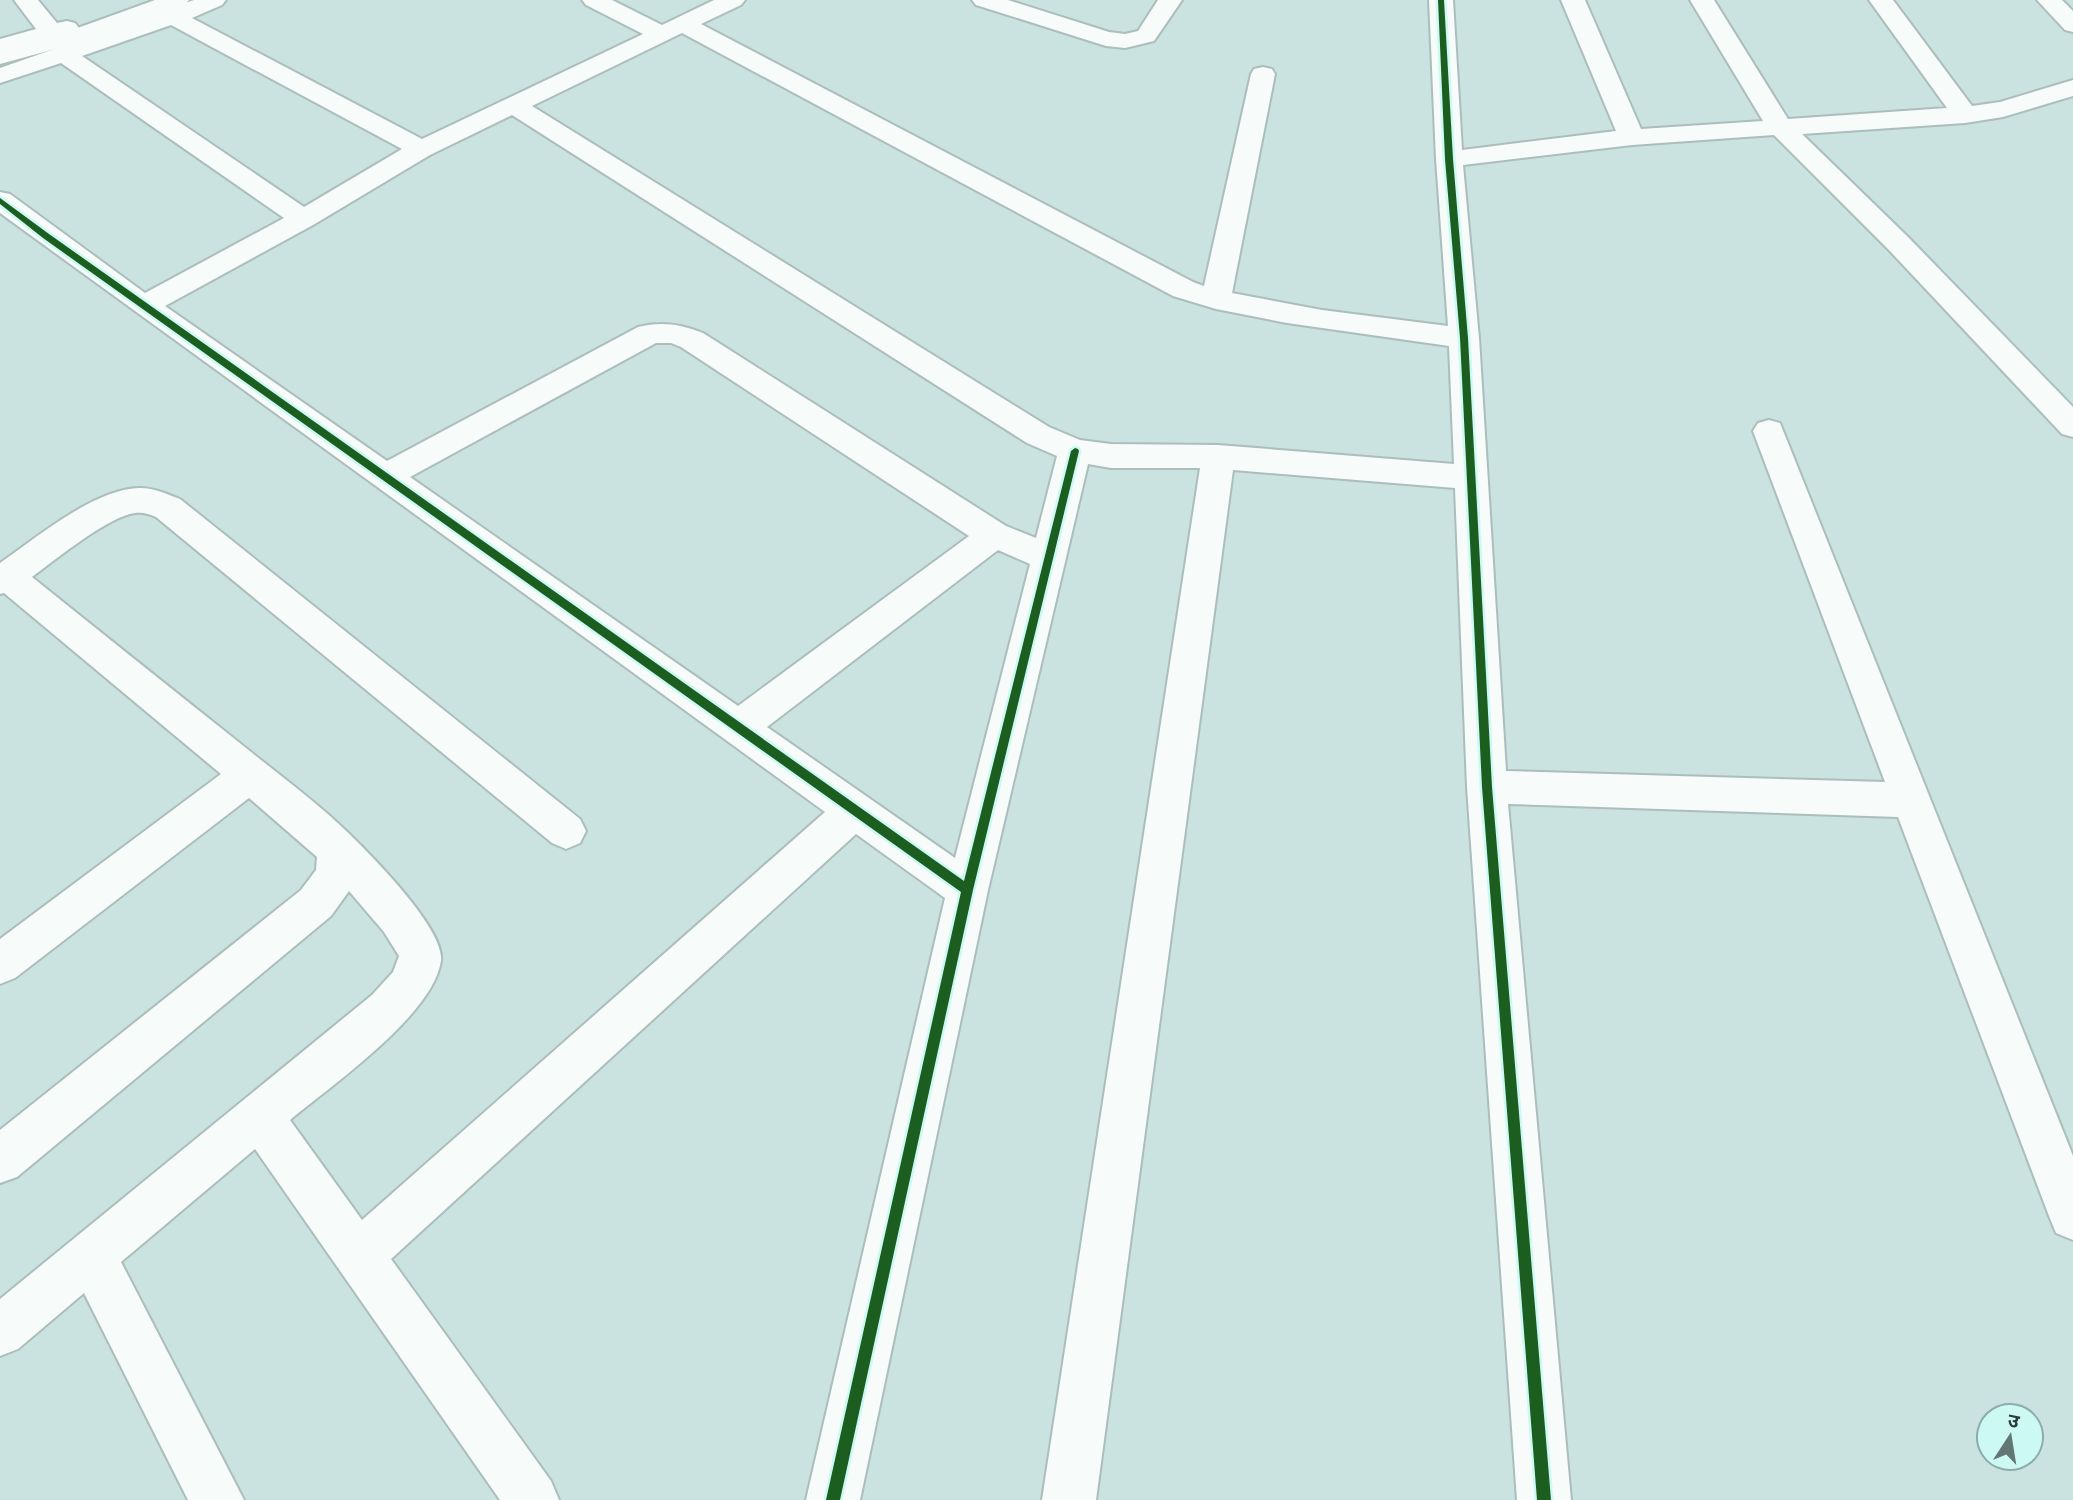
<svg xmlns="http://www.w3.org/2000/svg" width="2073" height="1500" font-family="Roboto,'Noto Sans Devanagari',sans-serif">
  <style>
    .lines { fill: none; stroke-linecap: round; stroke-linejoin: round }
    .minor-casing { stroke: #abbebc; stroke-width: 4 }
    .major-casing { stroke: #abbebc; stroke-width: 4 }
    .minor { fill: #f7fbfa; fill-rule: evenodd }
    .major { fill: #f7fbfa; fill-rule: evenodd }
    .cycleway-casing { stroke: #cdf9f5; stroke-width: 5 }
    .cycleway { fill: #1b5e20; fill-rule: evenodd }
  </style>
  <rect width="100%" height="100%" fill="#cae2e0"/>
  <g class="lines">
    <defs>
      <g id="minor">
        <path d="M14,0H38L57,23L67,21L75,23L79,28C71,40 17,49 0,53V39L36,29Z"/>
        <path d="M194,0H226L222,5L192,18L422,139L643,34L586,5L582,0H612L662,25L714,0H745L741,5L701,24L1193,282L1204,286L1251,74L1254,69L1263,67L1272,69L1275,74L1232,293L1322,310L1448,326L1436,159L1429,0H1453L1462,150L1616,131L1561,0H1585L1641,129L1763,121L1690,0H1714L1788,119L1947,108L1869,0H1893L1972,106L2000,102L2073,80V96L2003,117L1965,123L1802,134L1908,237L2073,407V437L2062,434L1888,249L1774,135L1632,145L1463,165L1479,338L1506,771L1885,782L1753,431L1758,423L1769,420L1780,423L2073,1156V1240L2056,1233L2049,1216L1898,817L1508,804L1571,1500H1517L1467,787L1455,488L1233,470L1096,1500H1042L1200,468H1111L1088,464L988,890L860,1500H806L945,898L856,834L391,1259L551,1481L559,1500H500L255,1149L121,1262L244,1500H188L84,1293L18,1349L0,1356V1299L372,995L393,972L399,956L384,932L349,891L331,916L17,1177L0,1183V1130L301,890L316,870L317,857L249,798L15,978L0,984V939L221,774L4,593L0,594V563C36,538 93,490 138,488C152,487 167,494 180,499L580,819L586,831L580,843L566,849L552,843L156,517C149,514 143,512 135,513C109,516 55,560 32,577C98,630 164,683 231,736C264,763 298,788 330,816C356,839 446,927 441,961C433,1015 332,1085 290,1120L362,1220L825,812L0,213V192L10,194L145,293L284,218L61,63L0,83V68ZM171,25L402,149L304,207L82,56ZM682,33L1173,296L1216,309L1287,323L1449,346L1454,464L1218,445L1111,444L1080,440L1049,427L532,106ZM512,115L1027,443L1057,456L1036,538L1006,526L703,333C681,324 661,321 638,327L387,461L165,306L313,225L430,155ZM656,343H671L681,347L969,536L738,706L410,477ZM998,550L1030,564L955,858L767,727Z"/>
        <polygon points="972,0 1008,0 1109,32 1125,34 1138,31 1158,0 1182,0 1154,41 1125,48 1106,46 976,5"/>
        <polygon points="2037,0 2062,0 2073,11 2073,32 2065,30"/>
      </g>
      <polygon id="major" points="155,0 189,0 185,5 88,40 0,64 0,49 72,30"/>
    </defs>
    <use href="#minor" class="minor-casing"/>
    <use href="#major" class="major-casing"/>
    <use href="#minor" class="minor"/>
    <use href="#major" class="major"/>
    <defs>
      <g id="cycleway">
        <polygon points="1438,0 1444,0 1453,159 1468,338 1492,787 1551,1500 1537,1500 1482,787 1460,338 1445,159"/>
        <polygon points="0,198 49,234 964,881 1071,451 1075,448 1078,449 1079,451 973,890 840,1500 826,1500 961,892 43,238 0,204"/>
      </g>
    </defs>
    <use href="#cycleway" class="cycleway-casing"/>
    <use href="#cycleway" class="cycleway"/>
  </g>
  <g transform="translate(2010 1437) rotate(12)"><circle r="33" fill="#cdf9f5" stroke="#8cadaa" stroke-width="2"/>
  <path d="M0-5L12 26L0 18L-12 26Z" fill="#627674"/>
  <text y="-10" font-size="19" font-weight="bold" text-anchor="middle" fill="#2a3c3a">उ</text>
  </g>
</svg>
